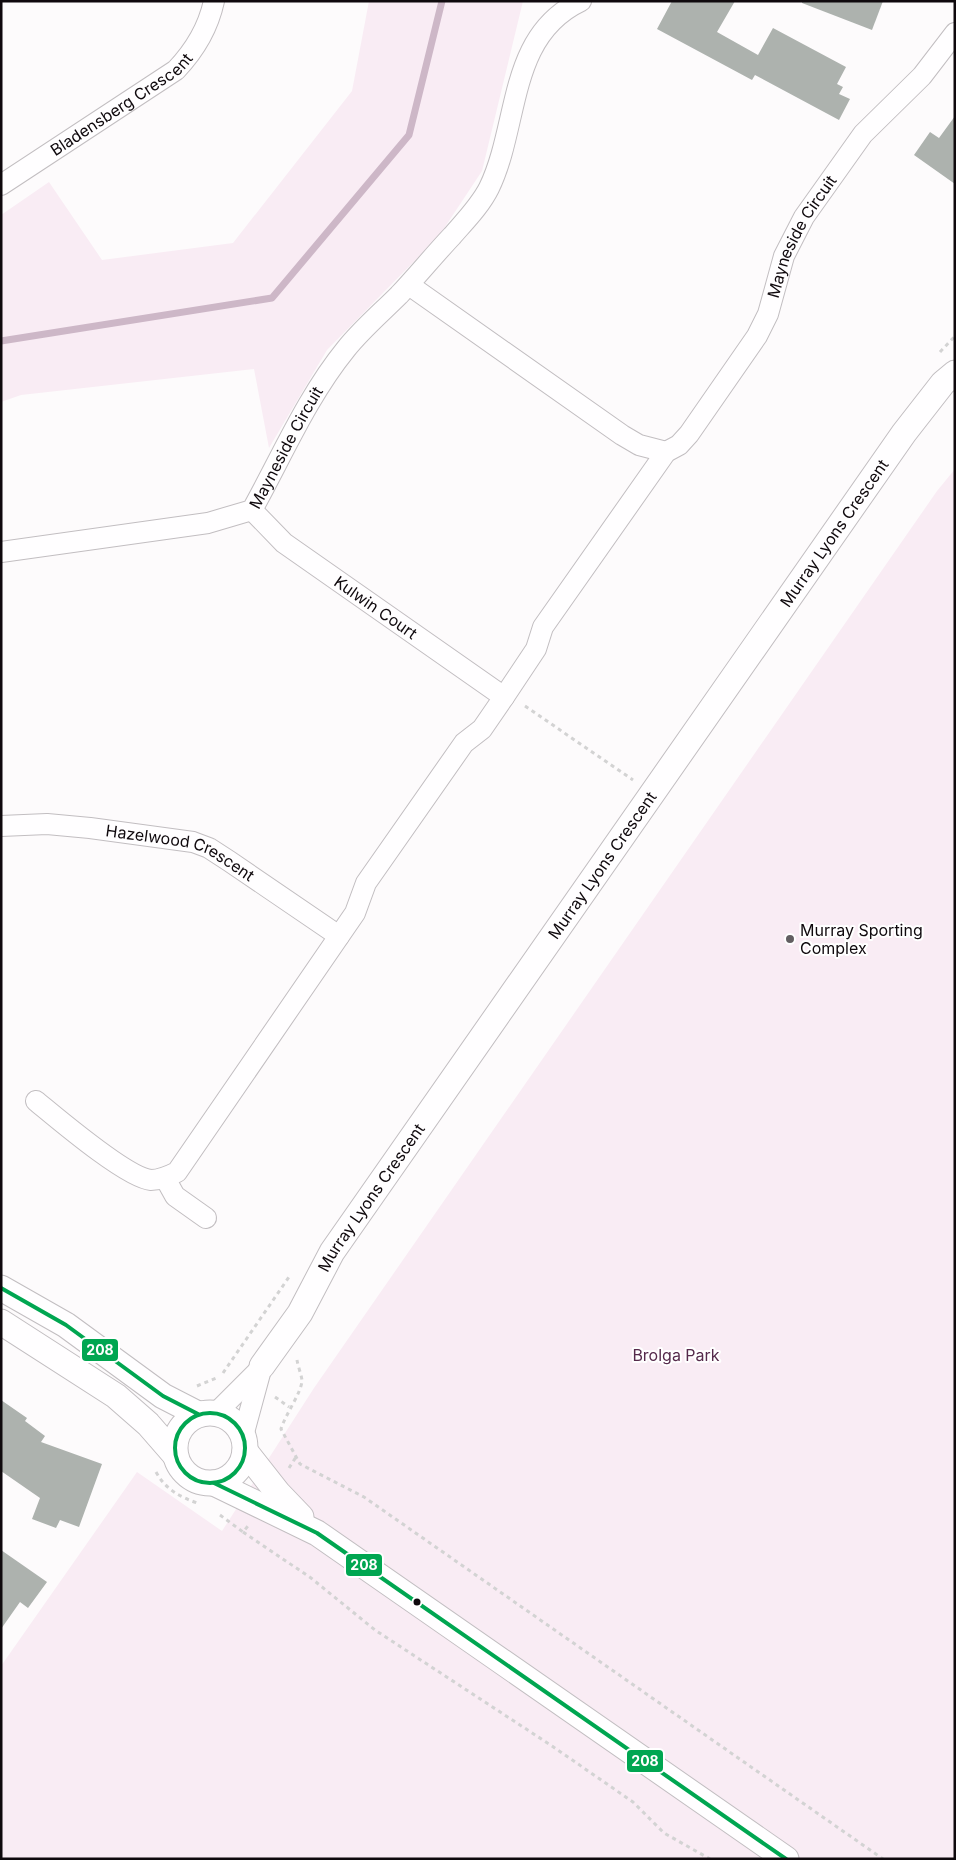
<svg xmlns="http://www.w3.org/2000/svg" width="956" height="1860" font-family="Inter,sans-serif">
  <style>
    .green { fill: #f9ecf4 }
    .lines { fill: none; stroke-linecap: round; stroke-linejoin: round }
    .stream { stroke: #cdb7c7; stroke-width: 7 }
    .building { fill: #adb2ae }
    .minor-casing { stroke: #c2bec1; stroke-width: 22 }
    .tertiary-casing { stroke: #c2bec1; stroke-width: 27 }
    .path { stroke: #d3d3d3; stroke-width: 3; stroke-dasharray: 4 4; stroke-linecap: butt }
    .minor { stroke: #fffeff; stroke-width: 20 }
    .tertiary { stroke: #fffeff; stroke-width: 25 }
    .bus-1-casing { stroke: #fff; stroke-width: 8 }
    .bus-1 { stroke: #00a651; stroke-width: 4 }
    .poi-dot { fill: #625e61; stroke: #fff; stroke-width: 2 }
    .bus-dot { fill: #0f090d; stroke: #fff; stroke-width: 2 }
    .labels { text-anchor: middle; stroke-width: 4; stroke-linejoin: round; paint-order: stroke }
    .street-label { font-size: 16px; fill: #0f090d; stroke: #fff }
    .poi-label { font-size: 16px; fill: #0f090d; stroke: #fff; text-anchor: start }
    .park-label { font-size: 16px; fill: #552a4b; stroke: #fff }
    .line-badge { stroke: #fff; stroke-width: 2 }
    .badge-label { font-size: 14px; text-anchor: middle; font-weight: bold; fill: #fff }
  </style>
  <rect width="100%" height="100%" fill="#fdfbfc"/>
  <g class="green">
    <polygon points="369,1 523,1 482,171 439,236 327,350 269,448 254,369 21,395 1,402 1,215 49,182 102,260 233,243 352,91"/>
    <polygon points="955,469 955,1859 1,1859 1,1666 137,1472 222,1531 314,1388 937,491"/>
  </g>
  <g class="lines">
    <polyline class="stream" points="1,341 272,298 409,135 442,1"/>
  </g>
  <g class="building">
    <polygon points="672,1 735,1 717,32 758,55 773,28 846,67 837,84 843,87 839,94 850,99 839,120 755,75 752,80 657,29"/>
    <polygon points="802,1 883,1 872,30 802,3"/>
    <polygon points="955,116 955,184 914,155 930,132 939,138"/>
    <polygon points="1,1400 27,1418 25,1421 45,1436 41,1442 102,1464 79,1527 60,1520 56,1528 32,1519 40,1498 1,1471"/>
    <polygon points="1,1550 47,1582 28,1608 20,1602 1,1629"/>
  </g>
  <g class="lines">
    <defs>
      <g id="minor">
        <path id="s1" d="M1,185L176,70C195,50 208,29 214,1"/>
        <polyline points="409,285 622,435 639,445 666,452"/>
        <path id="s2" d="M252,510L284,543L504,697"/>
        <path id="s3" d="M1,552L208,523L252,510C282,456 307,397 346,349C361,330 381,313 399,295C417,276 434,255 452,236C465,221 480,206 489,188C520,124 507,36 581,1"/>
        <path id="s4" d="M1,826L47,824L90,828L193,842L209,848L229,861L339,936"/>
        <path id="s5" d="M36,1101C58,1119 127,1178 151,1180C161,1180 169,1176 177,1172L355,913L366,883L464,743L482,729L504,697L536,649L543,627L666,452L679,445L689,434L757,336L768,314L784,256L804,217L863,134L922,76L955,33"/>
        <polyline points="165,1178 175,1196 206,1218"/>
        <polyline points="216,1413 261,1368"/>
        <polyline points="243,1436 262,1366"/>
      </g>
      <g id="tertiary">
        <polyline points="1,1288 66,1325 163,1396 198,1414"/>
        <polyline points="1,1322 116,1396 148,1424 175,1455"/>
        <path id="s6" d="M262,1366L300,1313L332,1252L904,433L943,383L955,373"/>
        <circle cx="210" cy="1448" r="35"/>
        <polyline points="245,1451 278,1493 301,1517"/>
        <polyline points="214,1483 317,1533 786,1859"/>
      </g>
    </defs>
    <use href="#minor" class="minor-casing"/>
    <use href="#tertiary" class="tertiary-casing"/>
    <g class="path">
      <polyline points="940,352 955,336"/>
      <polyline points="525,706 633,780"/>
      <path d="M297,1360C298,1366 301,1374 302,1380C302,1392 285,1415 281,1429L300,1464L364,1497L883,1859"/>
      <polyline points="223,1373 289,1277"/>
      <polyline points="197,1386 219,1377"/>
      <polyline points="275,1397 289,1407"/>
      <polyline points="289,1468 296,1457"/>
      <path d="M156,1472C166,1490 180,1497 200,1504"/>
      <polyline points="220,1515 243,1532 248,1526"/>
      <polyline points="243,1532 311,1578 375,1630 552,1746 633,1802 664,1833 710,1859"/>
    </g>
    <use href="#minor" class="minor"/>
    <use href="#tertiary" class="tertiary"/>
    <defs>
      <g id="bus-1">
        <polyline points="1,1288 66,1325 163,1396 198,1414"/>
        <circle cx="210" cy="1448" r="35"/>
        <polyline points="214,1483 317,1533 786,1859"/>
      </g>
    </defs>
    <use href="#bus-1" class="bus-1-casing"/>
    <use href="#bus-1" class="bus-1"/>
  </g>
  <circle class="poi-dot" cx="790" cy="939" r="5"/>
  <circle class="bus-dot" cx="417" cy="1602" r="4.5"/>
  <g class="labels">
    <g class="street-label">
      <text dy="6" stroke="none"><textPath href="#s1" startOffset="145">Bladensberg Crescent</textPath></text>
      <text dy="6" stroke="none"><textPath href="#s5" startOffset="1300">Mayneside Circuit</textPath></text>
      <text dy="6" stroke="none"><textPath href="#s3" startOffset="326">Mayneside Circuit</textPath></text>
      <text dy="6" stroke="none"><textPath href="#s6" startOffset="1011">Murray Lyons Crescent</textPath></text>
      <text dy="6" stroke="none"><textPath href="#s2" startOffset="158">Kulwin Court</textPath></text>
      <text dy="6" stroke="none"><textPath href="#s4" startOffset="184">Hazelwood Crescent</textPath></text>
      <text dy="6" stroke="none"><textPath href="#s6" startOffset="606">Murray Lyons Crescent</textPath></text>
      <text dy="6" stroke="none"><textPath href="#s6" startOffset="201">Murray Lyons Crescent</textPath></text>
    </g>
    <g class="poi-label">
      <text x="800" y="936">Murray Sporting<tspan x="800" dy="18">Complex</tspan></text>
    </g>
    <g class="park-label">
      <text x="676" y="1361">Brolga Park</text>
    </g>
  </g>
  <g class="line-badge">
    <rect x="81" y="1338" width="38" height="24" rx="5" fill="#00a651"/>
    <rect x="345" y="1553" width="38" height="24" rx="5" fill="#00a651"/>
    <rect x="626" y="1749" width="38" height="24" rx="5" fill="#00a651"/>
  </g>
  <g class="badge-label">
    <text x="100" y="1355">208</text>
    <text x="364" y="1570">208</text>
    <text x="645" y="1766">208</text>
  </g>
  <rect width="956" height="1860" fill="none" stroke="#0f090d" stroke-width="5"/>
</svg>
